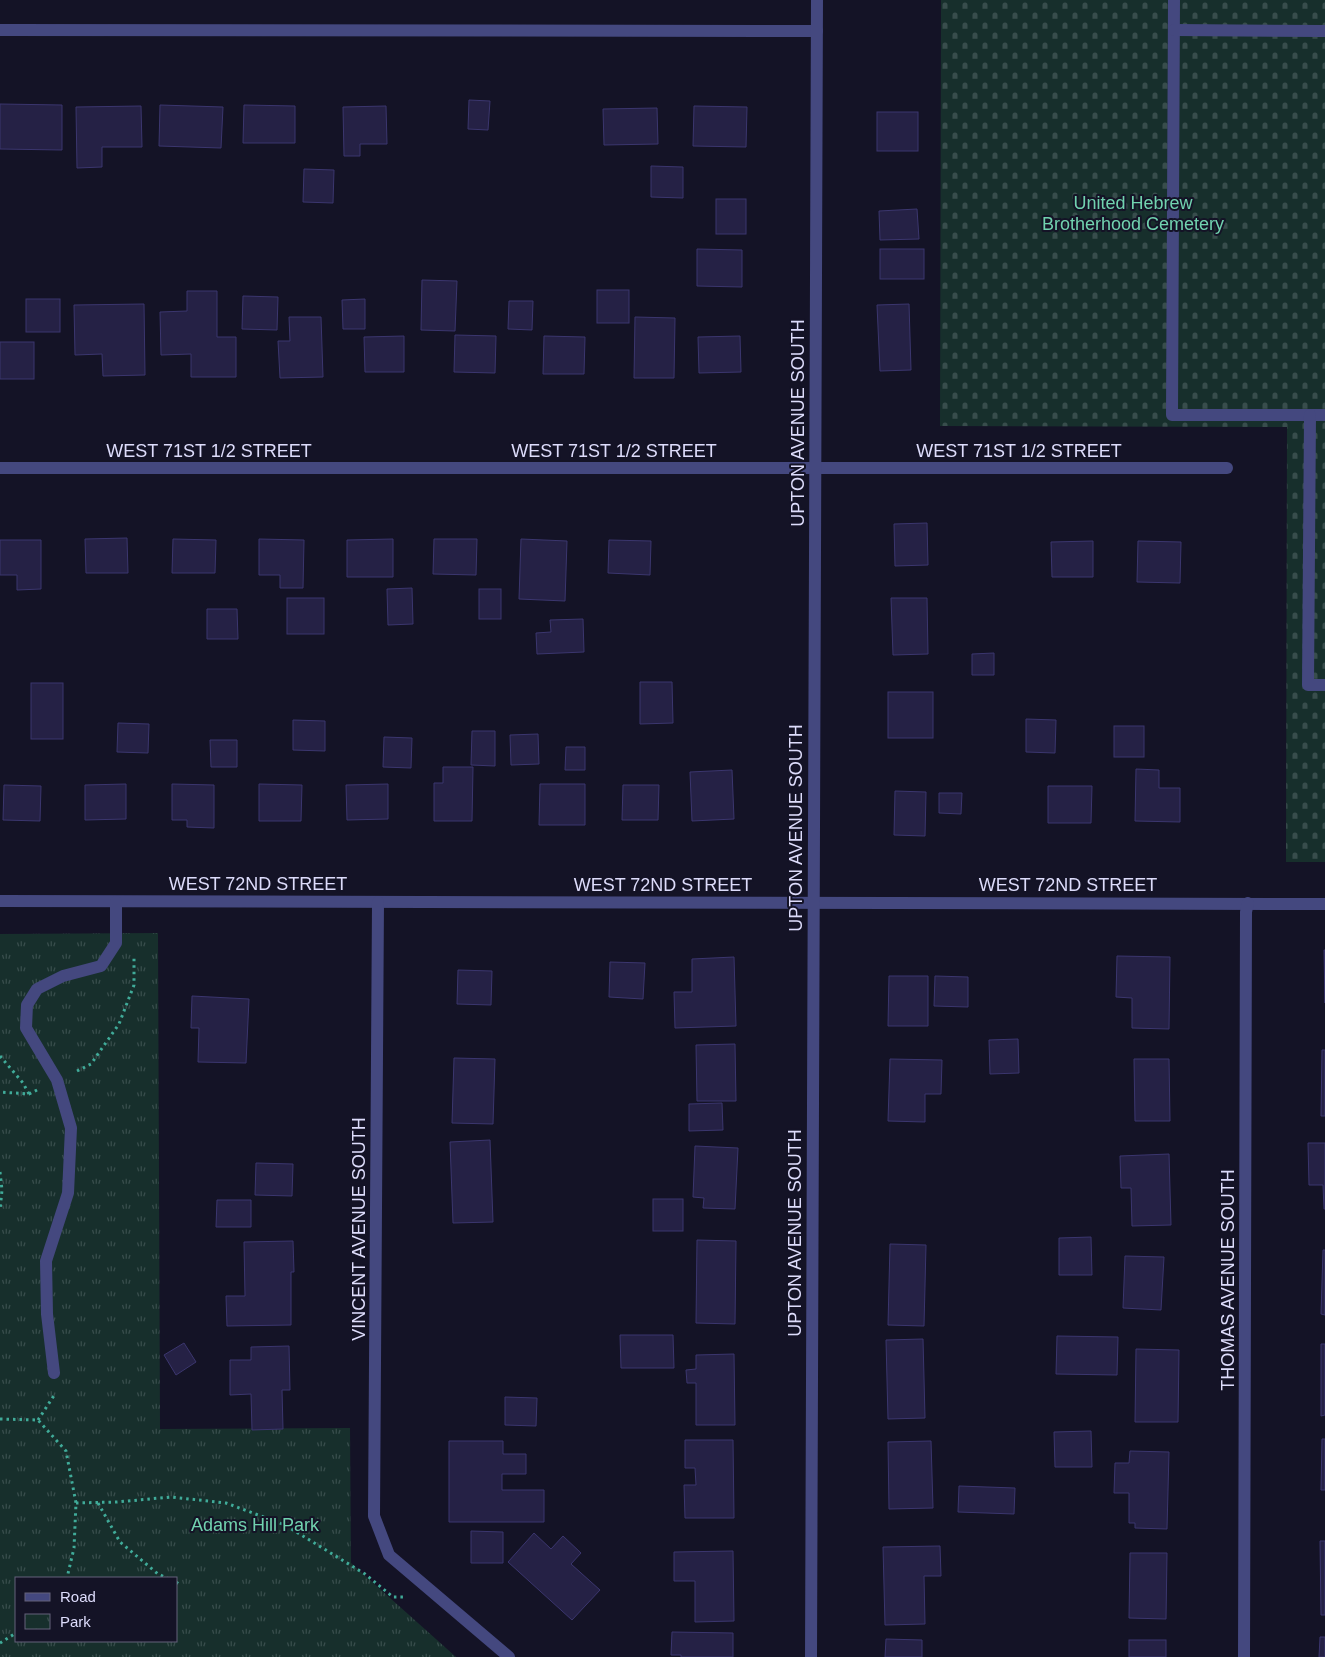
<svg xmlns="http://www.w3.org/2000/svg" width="1325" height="1657" font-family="Arial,sans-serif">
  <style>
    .cemetery { fill: url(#cemetery-stones) }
    .park { fill: url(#park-tufts); fill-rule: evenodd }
    .building { fill: #252145; stroke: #3b366e }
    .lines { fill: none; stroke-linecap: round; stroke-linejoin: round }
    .path { stroke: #40ab99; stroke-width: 3; stroke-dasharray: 2.5 4; stroke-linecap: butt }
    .minor { stroke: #44487f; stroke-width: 12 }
    .labels { text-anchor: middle; stroke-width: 4; stroke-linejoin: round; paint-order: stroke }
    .park-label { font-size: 18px; fill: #71d2af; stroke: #141326 }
    .street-label { font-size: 18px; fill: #dddcfb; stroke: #141326 }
  </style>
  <defs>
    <pattern id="cemetery-stones" width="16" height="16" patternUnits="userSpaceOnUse" patternTransform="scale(1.25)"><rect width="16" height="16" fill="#172f2c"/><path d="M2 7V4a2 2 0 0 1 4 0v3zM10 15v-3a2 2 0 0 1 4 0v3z" fill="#384d4c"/></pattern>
    <pattern id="park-tufts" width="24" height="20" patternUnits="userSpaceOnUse" patternTransform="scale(1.25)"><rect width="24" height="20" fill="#172f2c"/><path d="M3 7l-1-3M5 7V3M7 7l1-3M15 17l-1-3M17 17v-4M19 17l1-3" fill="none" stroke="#384d4c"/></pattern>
  </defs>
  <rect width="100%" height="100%" fill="#141326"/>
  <polygon class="cemetery" points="941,0 1325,0 1325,862 1286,862 1287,427 940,426"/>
  <path class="park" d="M158,933L160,1429L350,1428L351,1563L456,1657H0V934ZM16,1578H176V1641H16Z"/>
  <g class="building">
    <polygon points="469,100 490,101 488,130 468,129"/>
    <polygon points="0,104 62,105 62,150 0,149"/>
    <polygon points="160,105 223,107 221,148 159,146"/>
    <polygon points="244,105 295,106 295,143 243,143"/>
    <polygon points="141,106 142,147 102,147 102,167 77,168 76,107"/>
    <polygon points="386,106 387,144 360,144 360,156 344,156 343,107"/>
    <polygon points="694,106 747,107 746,147 693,146"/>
    <polygon points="657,108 658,144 604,145 603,109"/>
    <rect x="877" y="112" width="41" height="39"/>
    <polygon points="651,166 683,167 683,198 651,197"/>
    <polygon points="304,169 334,170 333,203 303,202"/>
    <rect x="716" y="199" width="30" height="35"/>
    <polygon points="917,209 919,239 880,240 879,211"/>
    <polygon points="697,249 742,250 742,287 697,286"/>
    <rect x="880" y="249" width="44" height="30"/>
    <polygon points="422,280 457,281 455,331 421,330"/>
    <rect x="597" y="290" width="32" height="33"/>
    <polygon points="187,291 217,291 217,337 236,337 236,377 191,377 191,354 161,355 160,312 187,311"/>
    <polygon points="243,296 278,297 277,330 242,329"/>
    <rect x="26" y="299" width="34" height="33"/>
    <polygon points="365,299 365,329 343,329 342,300"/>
    <polygon points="509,301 533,301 532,330 508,329"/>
    <polygon points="144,304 145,375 103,376 102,354 75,355 74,305"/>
    <polygon points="909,304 911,370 880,371 877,305"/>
    <polygon points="289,317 321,317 323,377 280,378 278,341 290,341"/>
    <polygon points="635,317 675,318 674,378 634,378"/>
    <polygon points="455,335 496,336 495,373 454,372"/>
    <polygon points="404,336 404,372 365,372 364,337"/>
    <polygon points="544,336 585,337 584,374 543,374"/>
    <polygon points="740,336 741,372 699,373 698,337"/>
    <rect x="0" y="342" width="34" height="37"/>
    <polygon points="927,523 928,565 895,566 894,524"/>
    <polygon points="127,538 128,573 86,573 85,539"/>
    <polygon points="173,539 216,540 215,573 172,573"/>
    <polygon points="259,539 304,540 303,588 280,588 280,575 259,575"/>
    <polygon points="393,539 393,577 347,577 347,540"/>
    <polygon points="434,539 477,539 476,575 433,574"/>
    <polygon points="521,539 567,541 565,601 519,599"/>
    <polygon points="0,540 41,540 41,589 17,590 17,575 0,575"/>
    <polygon points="609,540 651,541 650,575 608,573"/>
    <polygon points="1093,541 1093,577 1052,577 1051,542"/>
    <polygon points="1138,541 1181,542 1180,583 1137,582"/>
    <polygon points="412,588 413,624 388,625 387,589"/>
    <rect x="479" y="589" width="22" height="30"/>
    <rect x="287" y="598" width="37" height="36"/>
    <polygon points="891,598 927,598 928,654 893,655"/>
    <polygon points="207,609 237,609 238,639 207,639"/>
    <polygon points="583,619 584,652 537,654 536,633 551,632 550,620"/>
    <polygon points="994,653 994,675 972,675 972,654"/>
    <polygon points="640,682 672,682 673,723 640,724"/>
    <rect x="31" y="683" width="32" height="56"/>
    <rect x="888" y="692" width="45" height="46"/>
    <polygon points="1026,719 1056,720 1055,753 1026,752"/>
    <polygon points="293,720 325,721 325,751 293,750"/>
    <polygon points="118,723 149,724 148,753 117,752"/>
    <rect x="1114" y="726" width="30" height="31"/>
    <polygon points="472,731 495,731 495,766 471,765"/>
    <polygon points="538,734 539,764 511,765 510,735"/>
    <polygon points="384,737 412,738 411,768 383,767"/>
    <polygon points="210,740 237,740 237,767 211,767"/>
    <polygon points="566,747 585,747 585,770 565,770"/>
    <polygon points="443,767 473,767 472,821 434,821 434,783 443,783"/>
    <polygon points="1136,769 1159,770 1159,788 1180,788 1180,822 1135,821"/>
    <polygon points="732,770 734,819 692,821 690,772"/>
    <polygon points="126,784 126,819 85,820 85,785"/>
    <polygon points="172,784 214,785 214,828 187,827 187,820 172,820"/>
    <polygon points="259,784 302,785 301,821 259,821"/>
    <polygon points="388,784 388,819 347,820 346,785"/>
    <polygon points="540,784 585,784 585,825 539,825"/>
    <polygon points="4,785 41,786 40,821 3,820"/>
    <polygon points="623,785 659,785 658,820 622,820"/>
    <polygon points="1048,786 1092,786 1091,823 1048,823"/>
    <polygon points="895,791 926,792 925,836 894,835"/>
    <polygon points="939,793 962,793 961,814 939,813"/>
    <polygon points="1324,950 1325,950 1325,1003"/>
    <polygon points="1117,956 1170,957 1169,1029 1132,1028 1132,998 1116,997"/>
    <polygon points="734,957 736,1026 675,1028 674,992 692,992 692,959"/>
    <polygon points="610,962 645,963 643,999 609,997"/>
    <polygon points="458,970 492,971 491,1005 457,1004"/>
    <polygon points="889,976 928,976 928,1026 888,1026"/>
    <polygon points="935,976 968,977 968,1007 934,1006"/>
    <polygon points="192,996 249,999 246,1063 198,1062 199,1028 191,1028"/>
    <polygon points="1018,1039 1019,1073 990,1074 989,1040"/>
    <polygon points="735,1044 736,1101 697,1101 696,1045"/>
    <polygon points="1322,1050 1325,1050 1325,1116 1321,1116"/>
    <polygon points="454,1058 495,1059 493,1124 452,1123"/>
    <polygon points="890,1059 942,1060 941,1094 925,1094 925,1122 888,1121"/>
    <polygon points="1134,1059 1169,1059 1170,1121 1135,1121"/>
    <polygon points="722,1103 723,1130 689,1131 689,1104"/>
    <polygon points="490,1140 493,1222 453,1223 450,1142"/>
    <polygon points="1308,1143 1325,1143 1325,1209 1324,1209 1323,1185 1309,1185"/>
    <polygon points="695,1146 738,1148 735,1209 703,1208 704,1198 693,1197"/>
    <polygon points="1169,1154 1171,1225 1132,1226 1131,1188 1121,1188 1120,1156"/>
    <polygon points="256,1163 293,1164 292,1196 255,1195"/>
    <rect x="653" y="1199" width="30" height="32"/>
    <polygon points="217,1200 251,1200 251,1227 216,1227"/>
    <polygon points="1091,1237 1092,1275 1059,1275 1059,1238"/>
    <polygon points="697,1240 736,1241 735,1324 696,1323"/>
    <polygon points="293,1241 294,1272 291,1272 291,1325 227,1326 226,1296 245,1296 244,1242"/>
    <polygon points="890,1244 926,1245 924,1326 888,1325"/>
    <polygon points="1323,1250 1325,1250 1325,1315 1321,1314"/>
    <polygon points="1125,1256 1164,1257 1161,1310 1123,1308"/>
    <polygon points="620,1335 673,1335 674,1368 621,1368"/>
    <polygon points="1057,1336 1118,1337 1117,1375 1056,1374"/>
    <polygon points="923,1339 925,1418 888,1419 886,1340"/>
    <polygon points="184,1343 196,1362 176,1375 164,1355"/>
    <polygon points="1321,1344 1325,1344 1325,1415 1321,1416"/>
    <polygon points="289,1346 290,1390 282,1390 283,1429 252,1430 251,1394 230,1395 230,1360 251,1360 251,1347"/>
    <polygon points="1136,1349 1179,1350 1178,1422 1135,1422"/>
    <polygon points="734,1354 735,1425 696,1425 696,1383 687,1383 686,1370 696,1369 696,1355"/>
    <polygon points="505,1397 537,1398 536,1426 505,1425"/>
    <polygon points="1091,1431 1092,1467 1055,1467 1054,1432"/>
    <polygon points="1322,1439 1325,1439 1325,1490 1321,1490"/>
    <polygon points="685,1440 733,1440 734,1518 685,1518 684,1485 696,1485 695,1468 685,1468"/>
    <polygon points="449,1441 503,1441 503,1454 526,1454 526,1474 502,1474 502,1490 544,1490 544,1522 449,1522"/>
    <polygon points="931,1441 933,1508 889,1509 888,1442"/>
    <polygon points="1130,1451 1169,1452 1167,1529 1135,1528 1135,1523 1129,1523 1129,1493 1114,1493 1115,1463 1129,1463"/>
    <polygon points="959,1486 1015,1488 1014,1514 958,1512"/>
    <polygon points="471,1531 503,1532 503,1563 471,1563"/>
    <polygon points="534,1533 551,1549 563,1536 581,1553 571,1564 600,1590 572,1620 508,1562"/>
    <polygon points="1320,1541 1325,1541 1325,1615 1321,1615"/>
    <polygon points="940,1546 941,1576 924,1576 925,1624 885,1625 883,1547"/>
    <polygon points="733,1551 734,1621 695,1622 695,1581 674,1581 674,1552"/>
    <polygon points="1130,1553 1167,1553 1166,1619 1129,1618"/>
    <polygon points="672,1632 733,1633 733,1657 681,1657 681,1655 671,1655"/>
    <polygon points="1320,1637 1325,1637 1325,1657 1319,1657"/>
    <polygon points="886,1639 922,1640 922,1657 885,1657"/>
    <rect x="1129" y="1640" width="37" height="17"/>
  </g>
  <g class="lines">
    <g class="path">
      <polyline points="0,1056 23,1083 29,1094 0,1092"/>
      <polyline points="77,1071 91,1064 119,1024 134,985 134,955"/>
      <polyline points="29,1094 39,1089"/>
      <polyline points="0,1172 2,1190 0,1210"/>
      <polyline points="0,1419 38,1420 66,1451 76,1503 74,1548 67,1578"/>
      <polyline points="38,1420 55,1394"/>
      <polyline points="76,1503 117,1502 171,1497 226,1503 285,1525 365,1574 393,1597 406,1597"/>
      <polyline points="98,1503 120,1542 158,1574 167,1578"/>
      <polyline points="176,1582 179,1584"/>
      <polyline points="0,1643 16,1633"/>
    </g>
    <g class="minor">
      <polyline points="1174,0 1172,415 1325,415"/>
      <polyline points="0,30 817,31"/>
      <polyline points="1174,30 1325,31"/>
      <polyline points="1310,415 1308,685 1325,685"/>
      <polyline points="0,468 1227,468"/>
      <polyline points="0,901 1325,904"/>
      <polyline points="378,902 374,1516 389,1555 509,1657"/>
      <polyline points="54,1373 47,1314 46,1261 68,1193 71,1128 57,1080 26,1028 27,1005 37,989 63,976 101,966 116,943 116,902"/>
      <polyline points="811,1657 817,0"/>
      <polyline points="1244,1657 1246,912 1248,903"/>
    </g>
  </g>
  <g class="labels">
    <g class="park-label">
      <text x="1133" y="209">United Hebrew<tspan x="1133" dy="21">Brotherhood Cemetery</tspan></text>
      <text x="255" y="1531">Adams Hill Park</text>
    </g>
    <g class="street-label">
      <text transform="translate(798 423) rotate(-90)" y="6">UPTON AVENUE SOUTH</text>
      <text x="209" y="457">WEST 71ST 1/2 STREET</text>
      <text x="614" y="457">WEST 71ST 1/2 STREET</text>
      <text x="1019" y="457">WEST 71ST 1/2 STREET</text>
      <text transform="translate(796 828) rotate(-90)" y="6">UPTON AVENUE SOUTH</text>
      <text x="258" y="890">WEST 72ND STREET</text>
      <text x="663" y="891">WEST 72ND STREET</text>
      <text x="1068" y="891">WEST 72ND STREET</text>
      <text transform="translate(359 1229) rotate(-90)" y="6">VINCENT AVENUE SOUTH</text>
      <text transform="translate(795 1233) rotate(-90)" y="6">UPTON AVENUE SOUTH</text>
      <text transform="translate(1228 1280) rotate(-90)" y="6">THOMAS AVENUE SOUTH</text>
    </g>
  </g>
  <rect x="15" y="1577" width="162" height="65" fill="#141326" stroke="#64637b"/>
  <rect x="25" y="1593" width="25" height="8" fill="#44487f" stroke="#64637b"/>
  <text x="60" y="1602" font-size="15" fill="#dddcfb">Road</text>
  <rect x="25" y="1614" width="25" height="15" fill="url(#park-tufts)" stroke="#64637b"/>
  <text x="60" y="1627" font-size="15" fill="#dddcfb">Park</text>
</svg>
